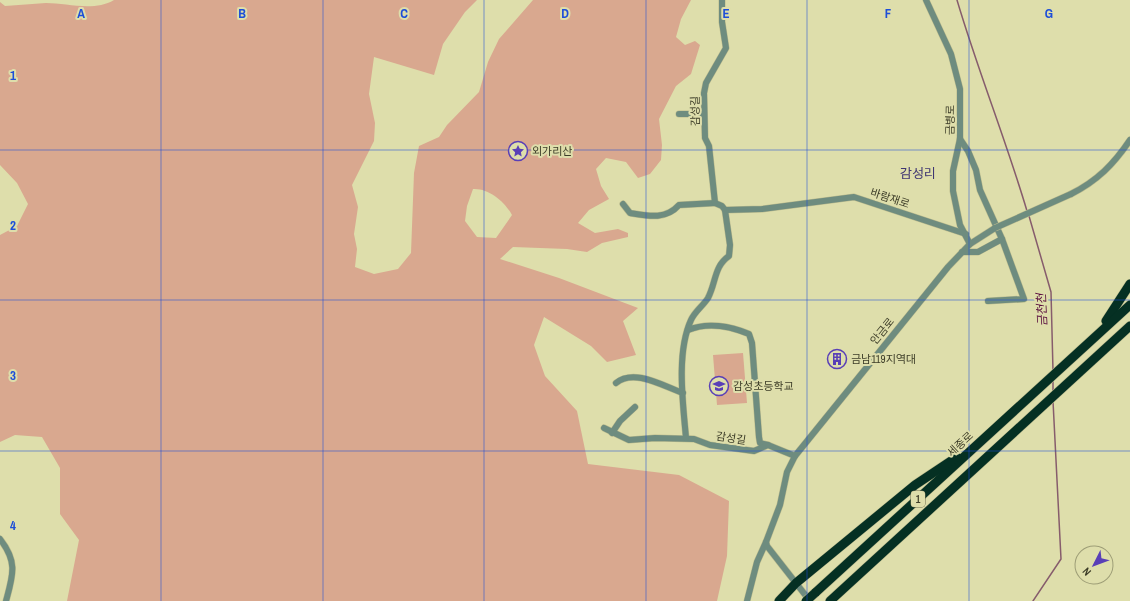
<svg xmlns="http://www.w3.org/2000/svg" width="1130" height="601" font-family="'Archivo Narrow','Noto Sans KR',sans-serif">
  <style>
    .green { fill: #d9a88f; fill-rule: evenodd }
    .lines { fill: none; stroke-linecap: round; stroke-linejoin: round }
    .stream { stroke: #865c6c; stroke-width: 1.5 }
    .minor-casing { stroke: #bbbb8e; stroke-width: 7 }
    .highway-casing { stroke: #bbbb8e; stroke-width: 10 }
    .minor { stroke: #6e8c7f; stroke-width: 6 }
    .highway { stroke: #053023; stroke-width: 9 }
    .minor-bridge-casing { stroke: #bbbb8e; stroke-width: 7; stroke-linecap: butt }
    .highway-bridge-casing { stroke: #bbbb8e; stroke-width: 10; stroke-linecap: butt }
    .minor-bridge { stroke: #6e8c7f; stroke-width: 6 }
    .highway-bridge { stroke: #053023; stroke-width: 9 }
    .grid { fill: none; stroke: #1d4ed8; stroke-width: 1; stroke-opacity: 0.55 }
    .labels { text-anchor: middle; stroke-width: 4; stroke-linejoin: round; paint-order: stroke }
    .shield { fill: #dedeab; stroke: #6d6d4f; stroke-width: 1 }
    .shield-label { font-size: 10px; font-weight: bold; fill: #3d3d28 }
    .street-label { font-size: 11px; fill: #3d3d28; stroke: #dedeab }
    .poi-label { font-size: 11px; fill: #3d3d28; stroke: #dedeab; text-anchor: start }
    .water-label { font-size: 12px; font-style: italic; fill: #580c3d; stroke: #dedeab }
    .quarter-label { font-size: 13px; fill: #3f3672; stroke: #dedeab }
    .grid-label { font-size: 13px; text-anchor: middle; font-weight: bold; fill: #1d4ed8; stroke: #dedeab; stroke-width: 4; stroke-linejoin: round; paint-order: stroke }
  </style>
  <rect width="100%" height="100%" fill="#dedeab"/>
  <g class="green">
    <path d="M114,0H477L465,12L443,44L434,75L374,57L369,94L375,123L374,141L352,185L358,207L354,234L357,249L355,267L374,274L398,269L411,253L414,173L419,146L439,137L447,125L479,92L488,62L499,39L533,0H691L681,19L676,37L685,45L695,41L700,45L691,74L676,86L659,119L662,145L661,160L650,174L638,178L626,162L606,158L596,169L601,186L609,199L589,210L578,223L595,233L618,229L628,233V237L602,243L587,252L567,249L513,247L500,259L559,278L638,308L623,321L636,355L607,362L591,346L544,317L534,345L545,376L577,411L588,464L679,475L729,501L727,556L717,601H67L79,540L60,514V468L42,437L15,435L0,442V235L17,226L28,204L17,183L0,165V2L5,6C19,5 32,4 46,3C67,3 94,12 114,0ZM473,189C489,188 505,202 512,215L496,238L477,237L465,221L467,206Z"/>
    <polygon points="743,353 747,403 717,405 713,355"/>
  </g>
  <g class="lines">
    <g class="stream">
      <path d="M957,0C978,71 1006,140 1027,211"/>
      <polyline points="1029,216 1051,292 1053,371"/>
      <polyline points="1053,381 1053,391"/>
      <polyline points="1033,601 1061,559 1053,401"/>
    </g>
    <defs>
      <g id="minor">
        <polyline points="926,0 951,54 960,89 960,139 953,171 953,191 960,225 970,244"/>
        <polyline points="679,114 704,114"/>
        <polyline points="960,139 968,151 976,170 980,190 1002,239"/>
        <path d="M1071,194C1097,181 1114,164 1130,140"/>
        <path d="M623,204L630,213C648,216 666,220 679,205L715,203"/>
        <polyline points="725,210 762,209 854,197 966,234"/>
        <polyline points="962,252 978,252 1002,239 1024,299 988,301"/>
        <path d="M688,330C707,322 730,326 749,334L752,343L759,437L760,443L768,445"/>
        <path d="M616,383C634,368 663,386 683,393"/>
        <polyline points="604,428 629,440 655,438 694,439 710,445 754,451 768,445 795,456"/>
        <polyline points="612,433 620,421 635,407"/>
        <path d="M686,438C683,403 676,353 691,320C695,311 703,306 708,298C716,283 714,266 729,256L730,245L725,210L722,206L715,203L709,146L705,138L704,93L706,83L726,48L722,22V0"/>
        <path d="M0,539C18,562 13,575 6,601"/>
        <polyline points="747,601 757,562 766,542"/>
        <polyline points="810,601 767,546 766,542 780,505 787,472 795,456 948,267 970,244 995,228"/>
      </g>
      <g id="highway">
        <polyline points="1106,321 1130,284"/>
        <polyline points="815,593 1130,305"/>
        <polyline points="779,601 796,583 915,485 957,457"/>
        <polyline points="830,601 1130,326"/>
      </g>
    </defs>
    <use href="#minor" class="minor-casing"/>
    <use href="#highway" class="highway-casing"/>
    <use href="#minor" class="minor"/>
    <use href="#highway" class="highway"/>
    <defs>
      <polyline id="minor-bridge" points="995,228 1071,194"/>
      <polyline id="highway-bridge" points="806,601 815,593"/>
    </defs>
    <use href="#minor-bridge" class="minor-bridge-casing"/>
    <use href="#highway-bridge" class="highway-bridge-casing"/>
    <use href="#minor-bridge" class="minor-bridge"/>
    <use href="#highway-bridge" class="highway-bridge"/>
  </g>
  <path class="grid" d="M161,0V601M323,0V601M484,0V601M646,0V601M807,0V601M969,0V601M0,150H1130M0,300H1130M0,451H1130"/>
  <defs>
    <symbol id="sight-ring" viewBox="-11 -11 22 22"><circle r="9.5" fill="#dedeab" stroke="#593fb7" stroke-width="1.5"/><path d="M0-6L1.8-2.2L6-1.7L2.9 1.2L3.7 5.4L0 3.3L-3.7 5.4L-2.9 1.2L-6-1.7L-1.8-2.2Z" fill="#593fb7"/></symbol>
    <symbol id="building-ring" viewBox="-11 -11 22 22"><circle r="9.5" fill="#dedeab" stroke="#593fb7" stroke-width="1.5"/><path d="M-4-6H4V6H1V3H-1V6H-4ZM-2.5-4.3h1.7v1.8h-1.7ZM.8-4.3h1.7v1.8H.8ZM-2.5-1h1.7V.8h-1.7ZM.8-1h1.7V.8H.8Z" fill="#593fb7"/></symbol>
    <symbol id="school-ring" viewBox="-11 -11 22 22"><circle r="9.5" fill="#dedeab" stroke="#593fb7" stroke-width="1.5"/><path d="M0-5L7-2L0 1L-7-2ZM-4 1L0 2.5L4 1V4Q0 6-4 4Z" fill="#593fb7"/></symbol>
  </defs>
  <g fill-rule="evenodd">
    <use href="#sight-ring" x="507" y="140" width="22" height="22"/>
    <use href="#building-ring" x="826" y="348" width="22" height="22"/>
    <use href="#school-ring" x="708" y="375" width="22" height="22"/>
  </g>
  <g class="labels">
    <rect class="shield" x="911" y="491" width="14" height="16" rx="3"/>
    <g class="shield-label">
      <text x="918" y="503">1</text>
    </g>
    <g class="street-label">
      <text transform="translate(695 111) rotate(-91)" y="4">감성길</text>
      <text transform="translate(950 120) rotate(-89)" y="4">금병로</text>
      <text transform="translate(890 198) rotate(18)" y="4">바람재로</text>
      <text transform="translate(882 331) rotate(-51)" y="4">안금로</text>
      <text transform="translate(731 438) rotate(8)" y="4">감성길</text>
      <text transform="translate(960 444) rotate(-43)" y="4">세종로</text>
    </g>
    <g class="poi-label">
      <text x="532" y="155">외가리산</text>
      <text x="851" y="363">금남119지역대</text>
      <text x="733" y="390">감성초등학교</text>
    </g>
    <g class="water-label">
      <text transform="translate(1042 310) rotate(-93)" y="4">금천천</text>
    </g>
    <g class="quarter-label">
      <text x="918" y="178">감성리</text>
    </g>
  </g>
  <g class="grid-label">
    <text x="81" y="18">A</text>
    <text x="242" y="18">B</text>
    <text x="404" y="18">C</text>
    <text x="565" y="18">D</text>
    <text x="726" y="18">E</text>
    <text x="888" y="18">F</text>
    <text x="1049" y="18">G</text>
    <text x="13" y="80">1</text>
    <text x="13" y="230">2</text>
    <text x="13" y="380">3</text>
    <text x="13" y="530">4</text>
  </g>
  <g transform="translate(1094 565) rotate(228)"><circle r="19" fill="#dedeab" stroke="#9e9e77"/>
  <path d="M0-3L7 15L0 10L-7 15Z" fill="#593fb7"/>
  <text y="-6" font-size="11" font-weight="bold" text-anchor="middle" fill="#3d3d28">N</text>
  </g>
</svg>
